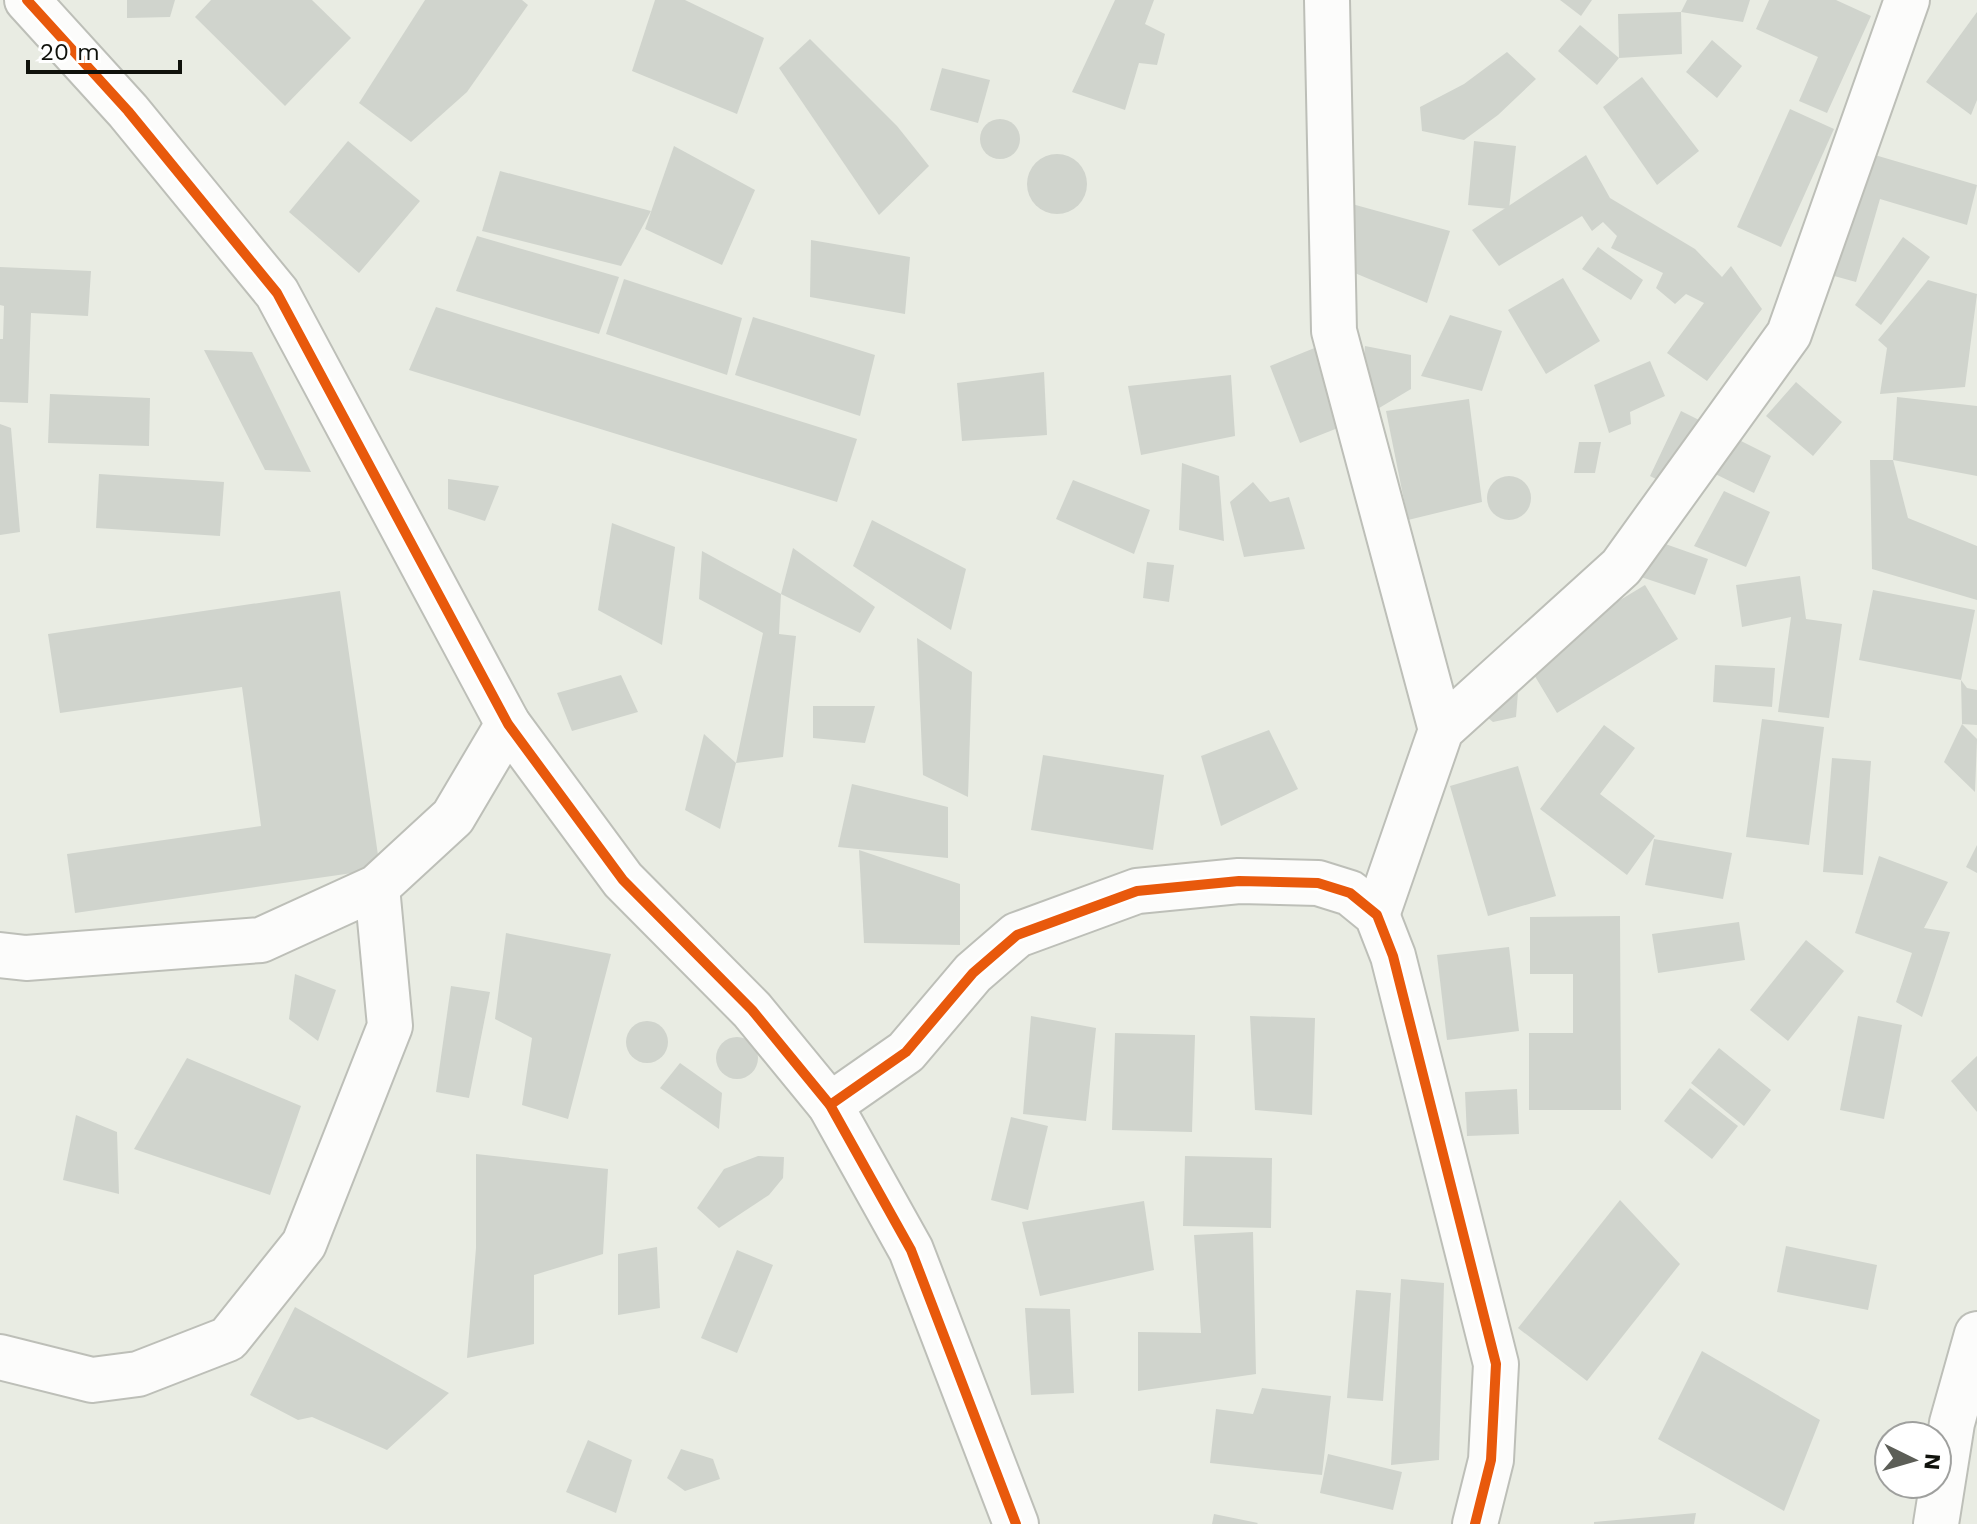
<svg xmlns="http://www.w3.org/2000/svg" width="1977" height="1524" font-family="'Work Sans',sans-serif">
  <style>
    .building { fill: #d0d4cd }
    .lines { fill: none; stroke-linecap: round; stroke-linejoin: round }
    .minor-casing { stroke: #bdbfb8; stroke-width: 48 }
    .tertiary-casing { stroke: #bdbfb8; stroke-width: 48 }
    .minor { stroke: #fcfcfb; stroke-width: 44 }
    .tertiary { stroke: #fcfcfb; stroke-width: 44 }
    .cycleway-casing { stroke: #fff; stroke-width: 15 }
    .cycleway { stroke: #e8590c; stroke-width: 10 }
  </style>
  <rect width="100%" height="100%" fill="#e9ece3"/>
  <g class="building">
    <polygon points="127,0 175,0 170,17 127,18"/>
    <polygon points="211,0 312,0 351,38 285,106 195,17"/>
    <polygon points="425,0 522,0 528,5 467,92 411,142 359,103"/>
    <polygon points="655,0 685,0 764,38 737,114 632,71"/>
    <polygon points="1115,0 1154,0 1145,24 1165,34 1157,65 1139,63 1125,110 1072,92"/>
    <polygon points="1560,0 1592,0 1581,16"/>
    <polygon points="1687,0 1750,0 1743,22 1681,12"/>
    <polygon points="1769,0 1836,0 1871,16 1827,113 1799,101 1818,57 1756,29"/>
    <polygon points="1681,12 1682,54 1619,58 1618,14"/>
    <polygon points="1977,12 1977,100 1971,115 1926,82"/>
    <polygon points="1580,25 1619,58 1597,85 1558,51"/>
    <polygon points="810,39 897,126 929,166 879,215 779,68"/>
    <polygon points="1712,40 1742,66 1717,98 1686,72"/>
    <polygon points="1507,52 1536,79 1498,115 1464,140 1422,131 1420,107 1464,84"/>
    <polygon points="942,68 990,80 978,123 930,110"/>
    <polygon points="1642,77 1699,151 1657,185 1603,107"/>
    <polygon points="1790,109 1834,129 1781,247 1737,227"/>
    <circle cx="1000" cy="139" r="20"/>
    <polygon points="348,141 420,201 359,273 289,212"/>
    <polygon points="1474,141 1516,146 1509,209 1468,205"/>
    <polygon points="674,146 755,190 722,265 645,229"/>
    <polygon points="1851,148 1977,185 1967,225 1880,199 1856,282 1816,271"/>
    <circle cx="1057" cy="184" r="30"/>
    <polygon points="1586,155 1610,198 1695,249 1722,277 1731,266 1762,309 1707,381 1667,353 1704,303 1686,294 1675,304 1656,288 1663,273 1611,248 1617,236 1603,222 1592,231 1582,216 1499,266 1472,230"/>
    <polygon points="500,171 651,211 621,266 482,231"/>
    <polygon points="1352,204 1450,231 1427,303 1333,264"/>
    <polygon points="477,236 619,277 599,334 456,291"/>
    <polygon points="1903,237 1930,257 1881,325 1855,305"/>
    <polygon points="811,240 910,257 905,314 810,297"/>
    <polygon points="1598,247 1643,280 1631,300 1582,269"/>
    <polygon points="0,267 91,271 88,316 31,313 28,403 0,402 0,339 3,339 4,306 0,305"/>
    <polygon points="1563,278 1600,341 1546,374 1508,310"/>
    <polygon points="624,279 742,318 727,375 606,334"/>
    <polygon points="1928,280 1977,294 1965,387 1880,394 1887,348 1878,340"/>
    <polygon points="436,307 857,439 837,502 409,370"/>
    <polygon points="1450,315 1502,331 1482,391 1421,376"/>
    <polygon points="753,317 875,355 860,416 735,375"/>
    <polygon points="1365,346 1411,355 1411,389 1359,420"/>
    <polygon points="1317,347 1348,424 1300,443 1270,366"/>
    <polygon points="204,350 252,352 311,472 265,470"/>
    <polygon points="1650,361 1665,396 1630,412 1631,424 1609,433 1594,385"/>
    <polygon points="1044,372 1047,435 962,441 957,383"/>
    <polygon points="1231,375 1235,436 1141,455 1128,386"/>
    <polygon points="1796,382 1842,422 1813,456 1766,416"/>
    <polygon points="50,394 150,398 149,446 48,443"/>
    <polygon points="1897,397 1977,406 1977,476 1893,460"/>
    <polygon points="1469,399 1482,502 1408,520 1386,411"/>
    <polygon points="1681,411 1771,456 1754,493 1701,467 1687,495 1650,476"/>
    <polygon points="0,424 11,428 20,532 0,535"/>
    <polygon points="1579,442 1601,442 1595,473 1574,473"/>
    <polygon points="1870,460 1893,460 1908,518 1977,546 1977,600 1872,569"/>
    <polygon points="1182,463 1219,476 1224,541 1179,530"/>
    <polygon points="99,474 224,482 220,536 96,528"/>
    <circle cx="1509" cy="498" r="22"/>
    <polygon points="448,479 499,486 485,521 448,509"/>
    <polygon points="1073,480 1150,510 1134,554 1056,519"/>
    <polygon points="1253,482 1270,502 1289,497 1305,549 1244,557 1230,502"/>
    <polygon points="1724,491 1770,512 1746,567 1694,546"/>
    <polygon points="872,520 966,569 951,630 853,566"/>
    <polygon points="612,523 675,547 662,645 598,610"/>
    <polygon points="1654,540 1708,559 1695,595 1641,577"/>
    <polygon points="793,548 875,607 860,633 781,594"/>
    <polygon points="702,551 781,594 779,634 796,636 783,757 736,763 763,633 699,599"/>
    <polygon points="1147,562 1174,565 1169,602 1143,598"/>
    <polygon points="1800,576 1806,619 1842,624 1829,718 1778,712 1791,617 1742,627 1736,585"/>
    <polygon points="1645,585 1678,639 1557,713 1524,658"/>
    <polygon points="1873,590 1975,610 1961,680 1859,660"/>
    <polygon points="340,591 380,869 75,913 67,854 261,826 242,687 60,713 48,634"/>
    <polygon points="917,638 972,672 968,797 923,775"/>
    <polygon points="1715,665 1775,668 1772,707 1713,702"/>
    <polygon points="1507,673 1518,692 1516,717 1493,722 1474,706"/>
    <polygon points="621,675 638,712 572,731 557,693"/>
    <polygon points="1961,680 1967,688 1977,690 1977,725 1962,724"/>
    <polygon points="813,706 875,706 865,743 813,738"/>
    <polygon points="1762,719 1824,727 1809,845 1746,837"/>
    <polygon points="1962,724 1977,739 1975,792 1944,762"/>
    <polygon points="1604,725 1635,748 1600,794 1655,836 1627,875 1540,809"/>
    <polygon points="1269,730 1298,789 1221,826 1201,756"/>
    <polygon points="704,734 736,763 720,829 685,810"/>
    <polygon points="1043,755 1164,775 1153,850 1031,830"/>
    <polygon points="1832,758 1871,761 1863,875 1823,872"/>
    <polygon points="1518,766 1556,896 1488,916 1450,786"/>
    <polygon points="852,784 948,807 948,858 838,847"/>
    <polygon points="1654,839 1732,853 1723,899 1645,885"/>
    <polygon points="1977,845 1977,873 1966,867"/>
    <polygon points="859,850 960,884 960,945 864,943"/>
    <polygon points="1879,856 1948,882 1924,928 1950,932 1922,1017 1896,1002 1912,953 1855,933"/>
    <polygon points="1620,916 1621,1110 1529,1110 1529,1033 1573,1033 1573,974 1530,974 1530,917"/>
    <polygon points="1739,922 1745,960 1658,973 1652,934"/>
    <polygon points="506,933 611,954 568,1119 522,1105 532,1038 495,1019"/>
    <polygon points="1806,940 1844,971 1788,1041 1750,1010"/>
    <polygon points="1509,947 1519,1031 1447,1040 1437,955"/>
    <polygon points="295,974 336,990 318,1041 289,1019"/>
    <polygon points="451,986 490,992 469,1098 436,1092"/>
    <polygon points="1031,1016 1096,1028 1086,1121 1023,1114"/>
    <polygon points="1250,1016 1315,1018 1312,1115 1255,1110"/>
    <polygon points="1858,1016 1902,1025 1884,1119 1840,1110"/>
    <circle cx="647" cy="1042" r="21"/>
    <polygon points="1115,1033 1195,1035 1192,1132 1112,1130"/>
    <circle cx="737" cy="1058" r="21"/>
    <polygon points="1719,1048 1771,1090 1744,1126 1691,1083"/>
    <polygon points="1977,1056 1977,1112 1951,1081"/>
    <polygon points="187,1058 301,1106 270,1195 134,1149"/>
    <polygon points="680,1063 722,1093 719,1129 660,1088"/>
    <polygon points="1690,1088 1738,1126 1712,1159 1664,1121"/>
    <polygon points="1517,1089 1519,1134 1467,1136 1465,1092"/>
    <polygon points="76,1115 117,1132 119,1194 63,1180"/>
    <polygon points="1011,1117 1048,1126 1028,1210 991,1200"/>
    <polygon points="476,1154 608,1169 603,1254 534,1275 534,1344 467,1358 476,1248"/>
    <polygon points="758,1156 784,1157 783,1178 769,1195 719,1228 697,1208 724,1169"/>
    <polygon points="1185,1156 1272,1158 1271,1228 1183,1226"/>
    <polygon points="1620,1200 1680,1264 1587,1381 1518,1328"/>
    <polygon points="1144,1201 1154,1270 1040,1296 1022,1222"/>
    <polygon points="1253,1232 1256,1374 1138,1391 1138,1332 1201,1333 1194,1235"/>
    <polygon points="1786,1246 1877,1265 1868,1310 1777,1292"/>
    <polygon points="657,1247 660,1308 618,1315 618,1254"/>
    <polygon points="737,1250 773,1265 737,1353 701,1338"/>
    <polygon points="1401,1279 1444,1283 1439,1460 1391,1465"/>
    <polygon points="1356,1290 1391,1293 1383,1401 1347,1398"/>
    <polygon points="295,1307 449,1393 387,1450 312,1417 298,1420 250,1395"/>
    <polygon points="1025,1308 1070,1309 1074,1393 1031,1395"/>
    <polygon points="1702,1351 1820,1420 1784,1511 1658,1439"/>
    <polygon points="1262,1388 1331,1396 1322,1475 1210,1463 1216,1409 1253,1414"/>
    <polygon points="588,1440 632,1460 616,1513 566,1492"/>
    <polygon points="681,1449 713,1459 720,1479 685,1491 667,1478"/>
    <polygon points="1328,1454 1402,1472 1393,1510 1320,1493"/>
    <polygon points="1696,1513 1694,1524 1594,1524 1594,1522"/>
    <polygon points="1214,1514 1258,1523 1257,1524 1212,1524"/>
  </g>
  <g class="lines">
    <defs>
      <g id="minor">
        <polyline points="1327,0 1334,331 1441,730"/>
        <polyline points="1377,915 1441,730 1621,567 1789,334 1907,0"/>
        <polyline points="0,955 26,958 261,940 377,887 453,817 508,724"/>
        <polyline points="830,1105 906,1052 973,973 1017,935 1137,891 1239,881 1318,883 1350,893 1377,915 1393,956 1496,1364 1491,1460 1475,1524"/>
        <polyline points="0,1357 92,1380 138,1374 228,1339 304,1244 390,1026 377,887"/>
        <polyline points="1936,1524 1952,1423 1977,1334"/>
      </g>
      <polyline id="tertiary" points="27,0 128,111 277,293 508,724 623,880 752,1010 830,1105 911,1250 1016,1524"/>
    </defs>
    <use href="#minor" class="minor-casing"/>
    <use href="#tertiary" class="tertiary-casing"/>
    <use href="#minor" class="minor"/>
    <use href="#tertiary" class="tertiary"/>
    <defs>
      <g id="cycleway">
        <polyline points="27,0 128,111 277,293 508,724 623,880 752,1010 830,1105 911,1250 1016,1524"/>
        <polyline points="830,1105 906,1052 973,973 1017,935 1137,891 1239,881 1318,883 1350,893 1377,915 1393,956 1496,1364 1491,1460 1475,1524"/>
      </g>
    </defs>
    <use href="#cycleway" class="cycleway-casing"/>
    <use href="#cycleway" class="cycleway"/>
  </g>
  <g transform="translate(1913 1460) rotate(95)"><circle r="38" fill="#ffffff" stroke="#9fa09e" stroke-width="2"/>
  <path d="M0-6L14 30L0 20L-14 30Z" fill="#5c5e57"/>
  <text y="-12" font-size="22" font-weight="bold" text-anchor="middle" fill="#10120c">N</text>
  </g>
  <path d="M28 60v12h152v-12" fill="none" stroke="#10120c" stroke-width="4"/>
  <text x="40" y="60" font-size="24" fill="#10120c" stroke="#ffffff" stroke-width="6" paint-order="stroke">20 m</text>
</svg>
